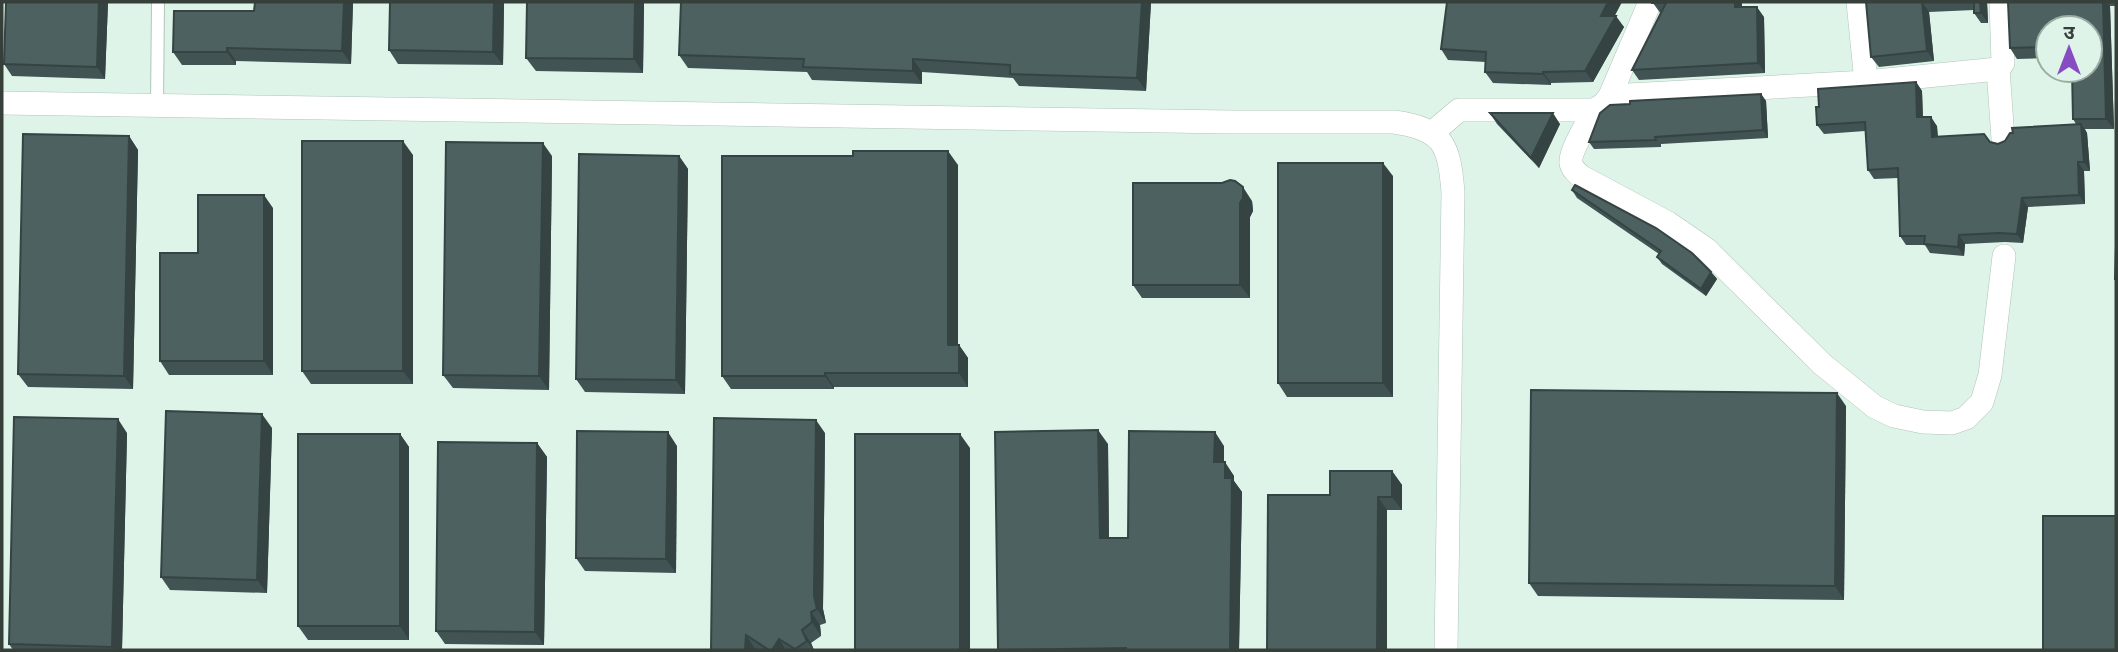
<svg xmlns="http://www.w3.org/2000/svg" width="2118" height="652" font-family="'Playfair Display','Noto Sans Devanagari',serif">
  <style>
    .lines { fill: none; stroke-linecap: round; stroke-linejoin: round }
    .service-casing { stroke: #b0c4ba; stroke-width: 14 }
    .minor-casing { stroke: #b0c4ba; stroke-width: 24 }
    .service { stroke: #fff; stroke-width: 12 }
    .minor { stroke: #fff; stroke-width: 23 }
    .wall { fill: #415353 }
    .shaded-wall { fill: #354443 }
    .building { fill: #4c6160; stroke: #354443; stroke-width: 2 }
  </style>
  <rect width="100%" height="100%" fill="#dff4e9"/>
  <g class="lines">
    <defs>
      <polyline id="service" points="157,105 158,2"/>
      <g id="minor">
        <polyline points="1858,2 1866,82"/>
        <polyline points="2001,2 2003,63 1998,69 2003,139"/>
        <polyline points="1610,96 1866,82 1998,69"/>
        <path d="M2,103L1230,122H1394C1444,129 1449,145 1453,192L1446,650"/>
        <path d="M1594,110C1589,121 1569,152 1571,163C1572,169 1577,173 1582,177L1668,223L1706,249L1822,364L1875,407L1894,416L1923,422L1952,423L1966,418L1982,402L1990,375L2004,256"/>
        <polyline points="1432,133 1459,110 1594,110 1604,104 1610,96 1650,2"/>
      </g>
    </defs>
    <use href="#service" class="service-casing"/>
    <use href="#minor" class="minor-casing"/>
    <use href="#service" class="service"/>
    <use href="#minor" class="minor"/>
  </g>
  <g class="wall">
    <polygon points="108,2 105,79 12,76 4,64"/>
    <polygon points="353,2 351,64 236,61 236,65 182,65 173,52 254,11"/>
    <polygon points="390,2 504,2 503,65 398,64 389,50"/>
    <polygon points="644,2 643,73 536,71 526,58"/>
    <polygon points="1151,2 1146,91 1019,86 1013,78 922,72 922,84 812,80 807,72 688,68 679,55"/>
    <polygon points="1654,2 1742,2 1742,7 1764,17 1765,73 1639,80 1632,70 1661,14 1653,3"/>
    <polygon points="1866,2 1987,2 1988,23 1981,23 1974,13 1974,10 1929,12 1934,61 1879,67 1871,57"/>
    <polygon points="2008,2 2116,2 2116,6 2110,6 2114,129 2085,129 2087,133 2090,171 2084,171 2085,204 2028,207 2023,243 2005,242 1965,244 1964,256 1930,253 1925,245 1906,245 1900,236 1898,178 1874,179 1868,170 1865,131 1824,134 1817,125 1916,82 1922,91 1923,117 1937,126 1938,137 1998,144 2076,124 2073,119 2090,28 2048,28 2048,58 2017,59 2010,48"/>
    <polygon points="1614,16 1624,27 1593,82 1551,83 1551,85 1493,83 1485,72 1486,62 1448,60 1441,49"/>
    <polygon points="1761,94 1766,101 1768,138 1661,144 1661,147 1594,149 1589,142 1630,104"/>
    <polygon points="1490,113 1560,124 1539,168 1497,124"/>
    <polygon points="129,136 138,150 133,389 28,387 18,374"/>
    <polygon points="413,155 413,384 311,384 302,371"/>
    <polygon points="552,156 549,390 453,388 443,375"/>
    <polygon points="679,156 688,169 685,394 585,392 576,379"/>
    <polygon points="853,156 958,165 958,345 959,345 968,358 968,387 834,387 834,389 731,389 722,376"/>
    <polygon points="1393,176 1393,397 1287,397 1278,383"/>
    <polygon points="1572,190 1711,272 1717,279 1706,296 1662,264 1657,257 1659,254 1577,198"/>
    <polygon points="1252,201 1253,211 1250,217 1250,298 1142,298 1133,285"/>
    <polygon points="273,208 273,375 169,375 160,361 198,253"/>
    <polygon points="1846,406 1844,600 1538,596 1529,583"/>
    <polygon points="272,428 267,593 170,590 161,577"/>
    <polygon points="127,433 122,650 13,650 9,644"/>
    <polygon points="825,433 823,609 826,623 820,625 821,636 811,643 814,650 758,650 755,649 755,650 711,650"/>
    <polygon points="400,434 409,447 409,640 308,640 298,626"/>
    <polygon points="537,443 547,457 544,645 445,644 436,631"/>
    <polygon points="1108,444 1109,538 1128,538 1224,446 1224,462 1234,476 1234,481 1242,492 1239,650 998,650"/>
    <polygon points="677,446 676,573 585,571 576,558"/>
    <polygon points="1392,471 1402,485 1402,510 1387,510 1387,650 1267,650 1330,495"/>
  </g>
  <g class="shaded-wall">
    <polygon points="99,2 108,2 105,79 97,67"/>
    <polygon points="344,2 353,2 351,64 342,51"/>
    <polygon points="494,2 504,2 503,65 493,52"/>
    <polygon points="635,2 644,2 643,73 634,59"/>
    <polygon points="1142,2 1151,2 1146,91 1137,78"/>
    <polygon points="1608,2 1622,2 1609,27 1601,16"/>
    <polygon points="1735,2 1742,2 1742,17 1735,7"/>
    <polygon points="1922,2 1929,12 1934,61 1927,51"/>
    <polygon points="1980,2 1987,2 1988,23 1981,13"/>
    <polygon points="2103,2 2107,2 2110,6 2114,129 2106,119"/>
    <polygon points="1757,7 1764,17 1765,73 1758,63"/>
    <polygon points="1616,16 1624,27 1593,82 1585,71"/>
    <polygon points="227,48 236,61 236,65 227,52"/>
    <polygon points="913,59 922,72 922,84 913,71"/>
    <polygon points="1543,72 1551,83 1551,85 1543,74"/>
    <polygon points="1916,82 1922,91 1923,126 1917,117"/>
    <polygon points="1761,94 1766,101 1768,138 1763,130"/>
    <polygon points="1553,113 1560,124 1539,168 1531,158"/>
    <polygon points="1931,117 1937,126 1938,146 1932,137"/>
    <polygon points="2081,124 2087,133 2090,171 2084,162"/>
    <polygon points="129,136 138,150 133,389 124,376"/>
    <polygon points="403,141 413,155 413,384 403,371"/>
    <polygon points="543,143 552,156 549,390 539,376"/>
    <polygon points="948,151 958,165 958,358 948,345"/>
    <polygon points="679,156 688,169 685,394 676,380"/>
    <polygon points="2078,162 2084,171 2085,204 2079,195"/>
    <polygon points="1383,163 1393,176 1393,397 1383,383"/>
    <polygon points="1243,187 1252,201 1253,211 1250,217 1250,298 1240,285 1240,203"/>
    <polygon points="264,195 273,208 273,375 264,361"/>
    <polygon points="2022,198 2028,207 2023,243 2017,234"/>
    <polygon points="1959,235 1965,244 1964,256 1958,247"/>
    <polygon points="1711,272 1717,279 1706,296 1701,289"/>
    <polygon points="959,345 968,358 968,387 959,373"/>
    <polygon points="825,373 834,387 834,389 825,376"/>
    <polygon points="1837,393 1846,406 1844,600 1835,586"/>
    <polygon points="262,414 272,428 267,593 257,580"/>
    <polygon points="118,419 127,433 122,650 115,650 112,647"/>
    <polygon points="816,420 825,433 823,609 826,623 817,609 814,596"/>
    <polygon points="1098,430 1108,444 1109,552 1100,538"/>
    <polygon points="668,432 677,446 676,573 666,559"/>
    <polygon points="1215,432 1224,446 1224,476 1214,462"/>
    <polygon points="400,434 409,447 409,640 400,626"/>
    <polygon points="960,434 970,448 970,650 960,650"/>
    <polygon points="537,443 547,457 544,645 535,632"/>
    <polygon points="1225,462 1234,476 1234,481 1242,492 1239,650 1230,650"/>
    <polygon points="1392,471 1402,485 1402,510 1392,497"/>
    <polygon points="1378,497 1387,510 1387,650 1377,650"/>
    <polygon points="811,612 820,625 821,636 812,622"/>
    <polygon points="802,630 811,643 814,650 807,641"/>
    <polygon points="746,635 755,649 755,650 745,650"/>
    <polygon points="779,639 786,650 772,650"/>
  </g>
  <g class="building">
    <polygon points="6,2 99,2 97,67 4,64"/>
    <polygon points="255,2 344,2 342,51 227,48 227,52 173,52 174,11 254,11"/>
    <polygon points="390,2 494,2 493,52 389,50"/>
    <polygon points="527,2 635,2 634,59 526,58"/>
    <polygon points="681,2 1142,2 1137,78 1010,74 1010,65 913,59 913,71 803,67 804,59 679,55"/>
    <polygon points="1447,2 1608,2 1601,16 1616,16 1585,71 1543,72 1543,74 1485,72 1486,52 1441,49"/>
    <polygon points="1654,2 1735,2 1735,7 1757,7 1758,63 1632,70 1666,3 1653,3"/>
    <polygon points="1866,2 1922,2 1927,51 1871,57"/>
    <polygon points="1974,2 1980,2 1981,13 1974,13"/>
    <polygon points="2008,2 2103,2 2106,119 2073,119 2072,70 2090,70 2090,28 2048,28 2048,47 2010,48"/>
    <polygon points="1916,82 1917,117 1931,117 1932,137 1984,134 1990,142 1998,144 2005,141 2010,133 2013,133 2012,128 2081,124 2084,162 2078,162 2079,195 2022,198 2017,234 1999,233 1959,235 1958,247 1924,244 1925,236 1900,236 1898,168 1868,170 1865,122 1817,125 1816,107 1819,107 1818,89"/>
    <polygon points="1761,94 1763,130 1655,137 1656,140 1589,142 1600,113 1610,105 1630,104 1630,101"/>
    <polygon points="1490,113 1553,113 1531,158"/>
    <polygon points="23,134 129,136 124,376 18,374"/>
    <rect x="302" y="141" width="101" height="230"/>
    <polygon points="446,142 543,143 539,376 443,375"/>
    <polygon points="853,151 948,151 948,345 959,345 959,373 825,373 825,376 722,376 722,156 853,156"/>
    <polygon points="579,154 679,156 676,380 576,379"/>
    <rect x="1278" y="163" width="105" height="220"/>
    <polygon points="1230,180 1235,181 1243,187 1243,198 1240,203 1240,285 1133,285 1133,183 1222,183"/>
    <polygon points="1575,185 1656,228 1692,253 1711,272 1701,289 1657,257 1661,251 1572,190"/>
    <polygon points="198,195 264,195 264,361 160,361 160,253 198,253"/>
    <polygon points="2116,246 2116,279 2115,279"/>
    <polygon points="1531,390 1837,393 1835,586 1529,583"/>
    <polygon points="166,411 262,414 257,580 161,577"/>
    <polygon points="14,417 118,419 112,647 9,644"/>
    <polygon points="714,418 816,420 814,596 817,609 811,612 812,622 802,630 807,641 795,649 779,639 772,650 769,650 746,635 745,650 711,650"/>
    <polygon points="1098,430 1100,538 1128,538 1129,431 1215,432 1214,462 1225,462 1225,478 1232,478 1230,650 1126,650 1126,648 998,650 995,432"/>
    <polygon points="577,431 668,432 666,559 576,558"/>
    <rect x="298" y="434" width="102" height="192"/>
    <rect x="855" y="434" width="105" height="216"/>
    <polygon points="438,442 537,443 535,632 436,631"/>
    <polygon points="1330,471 1392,471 1392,497 1378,497 1377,650 1267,650 1268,495 1330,495"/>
    <rect x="2043" y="516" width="73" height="134"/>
  </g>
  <rect width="2118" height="652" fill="none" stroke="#373f3b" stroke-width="7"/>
  <g transform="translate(2069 49)"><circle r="33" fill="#dff4e9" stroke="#9caca3" stroke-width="2"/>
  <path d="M0-5L12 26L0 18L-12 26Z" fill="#874bc2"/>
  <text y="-10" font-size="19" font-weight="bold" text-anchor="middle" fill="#373f3b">उ</text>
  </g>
</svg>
